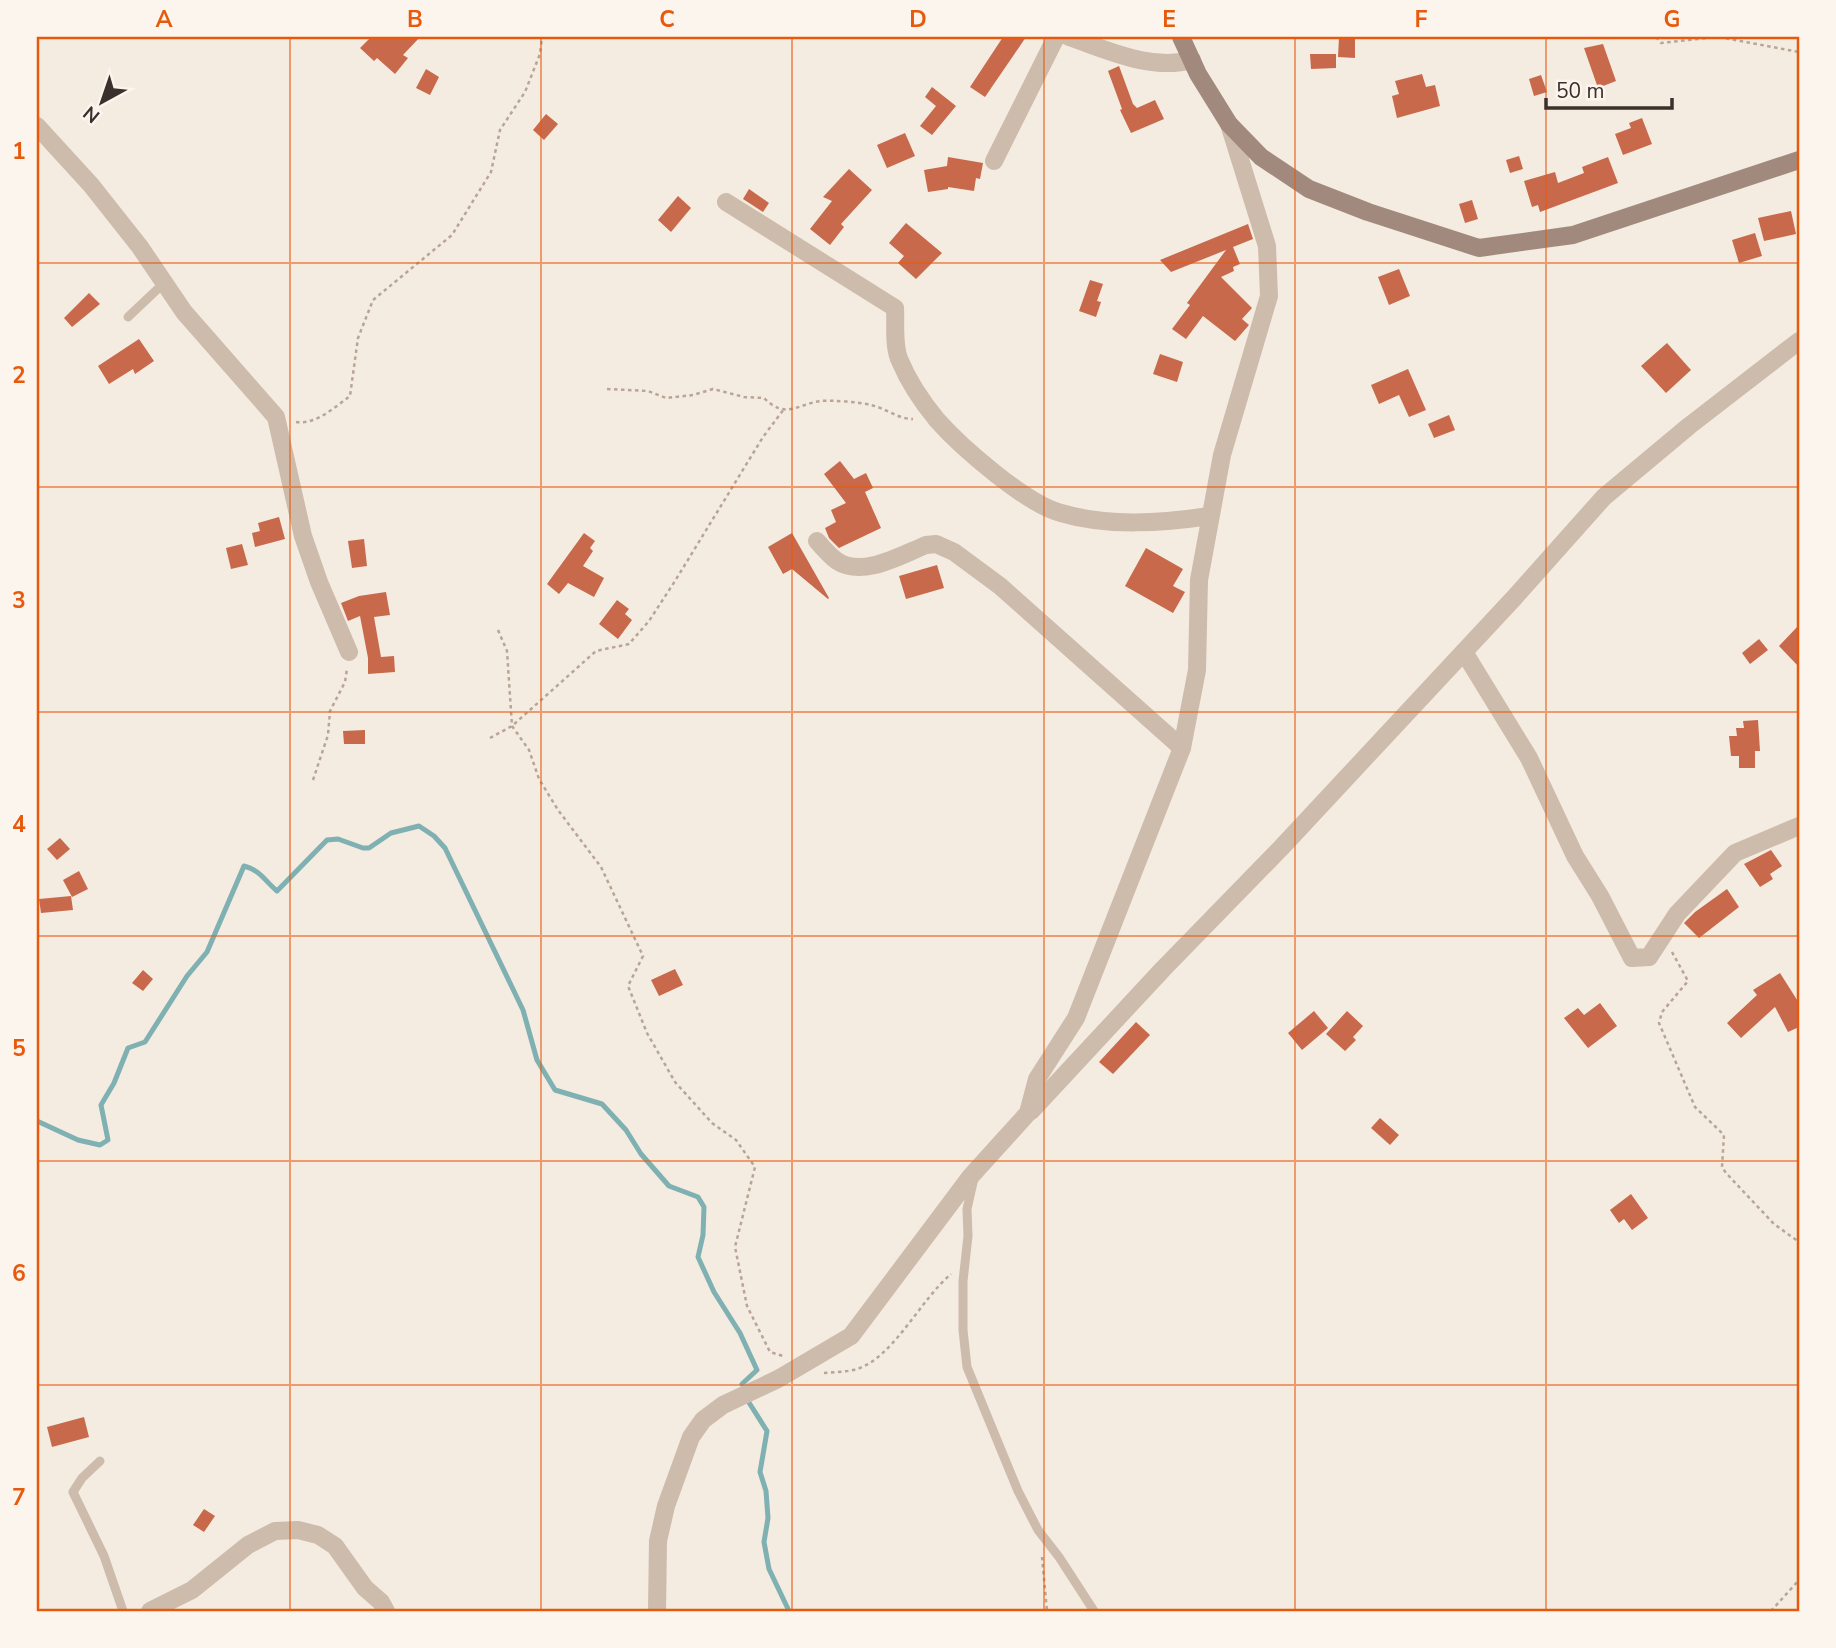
<svg xmlns="http://www.w3.org/2000/svg" width="1836" height="1648" font-family="'Nunito Sans',sans-serif">
  <style>
    .lines { fill: none; stroke-linecap: round; stroke-linejoin: round }
    .stream { stroke: #7fb0b2; stroke-width: 5 }
    .building { fill: #c8694b }
    .path { stroke: #b9a596; stroke-width: 2.5; stroke-dasharray: 3.5 3.5; stroke-linecap: butt }
    .service { stroke: #cdbbac; stroke-width: 9 }
    .minor { stroke: #cdbbac; stroke-width: 18 }
    .secondary { stroke: #a18a7d; stroke-width: 18 }
    .grid { fill: none; stroke: #e8590c; stroke-width: 2; stroke-opacity: 0.55 }
    .neatline { fill: none; stroke: #e8590c; stroke-width: 2.5 }
    .grid-label { font-size: 23px; text-anchor: middle; font-weight: bold; fill: #e8590c }
  </style>
  <rect width="100%" height="100%" fill="#f4ebe1"/>
  <g class="lines">
    <g class="stream">
      <path d="M37,1121L78,1140L100,1145L108,1140L101,1105L114,1083L128,1048L145,1042L187,976L207,952L244,866C260,870 265,881 277,891L327,840L338,839L363,848H369L391,833L419,826L434,836L445,848L523,1010L537,1060L555,1090L602,1104L626,1130L641,1154L669,1186L698,1197L704,1207L703,1235L698,1257L714,1292L740,1333L757,1370L742,1384"/>
      <polyline points="748,1401 767,1431 760,1472 766,1491 768,1518 764,1542 769,1569 789,1611"/>
    </g>
  </g>
  <g class="building">
    <polygon points="371,37 420,37 403,55 408,58 395,74 377,58 374,61 360,48"/>
    <polygon points="1003,37 1026,37 985,97 970,87"/>
    <polygon points="1339,37 1355,37 1355,58 1338,57"/>
    <polygon points="1603,44 1616,81 1598,88 1584,48"/>
    <polygon points="1310,54 1336,54 1336,68 1311,69"/>
    <polygon points="1119,66 1133,104 1137,108 1155,100 1164,119 1131,133 1120,110 1122,109 1108,71"/>
    <polygon points="426,69 439,77 430,95 416,88"/>
    <polygon points="1422,74 1426,87 1435,85 1440,106 1397,118 1392,96 1399,94 1395,81"/>
    <polygon points="1541,75 1547,92 1534,96 1529,79"/>
    <polygon points="932,87 956,106 932,135 920,126 936,106 925,97"/>
    <polygon points="546,114 558,124 544,140 533,130"/>
    <polygon points="1642,118 1652,144 1623,155 1615,134 1631,128 1629,123"/>
    <polygon points="905,133 915,156 887,168 877,145"/>
    <polygon points="1519,156 1523,169 1510,173 1506,160"/>
    <polygon points="948,157 983,163 980,179 976,178 974,191 948,187 948,189 928,192 924,170 947,166"/>
    <polygon points="1608,157 1618,183 1540,212 1538,205 1532,207 1524,181 1555,172 1558,183 1584,173 1582,167"/>
    <polygon points="849,169 872,190 841,224 844,227 830,245 810,229 832,201 823,197"/>
    <polygon points="749,189 769,203 763,212 743,199"/>
    <polygon points="678,196 691,208 671,232 658,220"/>
    <polygon points="1472,200 1478,219 1465,223 1459,204"/>
    <polygon points="1791,211 1796,234 1764,241 1758,218"/>
    <polygon points="906,223 942,253 916,279 898,263 904,256 889,243"/>
    <polygon points="1248,224 1253,239 1233,247 1240,264 1233,267 1234,271 1221,277 1252,308 1242,319 1249,325 1235,341 1203,316 1186,339 1172,329 1190,305 1187,303 1226,250 1171,272 1160,260"/>
    <polygon points="1755,233 1762,256 1739,263 1732,240"/>
    <polygon points="1399,269 1410,296 1389,305 1378,277"/>
    <polygon points="1090,280 1103,284 1097,301 1101,302 1096,317 1079,311"/>
    <polygon points="89,293 100,304 72,327 64,318"/>
    <polygon points="139,339 154,361 135,374 133,369 109,384 98,366"/>
    <polygon points="1667,343 1691,370 1666,393 1641,366"/>
    <polygon points="1160,354 1183,362 1177,382 1153,374"/>
    <polygon points="1408,369 1426,410 1409,417 1399,395 1379,404 1371,385"/>
    <polygon points="1449,415 1455,430 1434,438 1428,424"/>
    <polygon points="840,461 854,479 866,473 873,488 865,492 881,528 839,548 829,538 825,528 836,522 831,510 846,503 824,474"/>
    <polygon points="279,517 285,539 255,547 252,533 260,531 258,523"/>
    <polygon points="584,533 595,541 590,548 593,551 583,566 604,578 594,597 568,583 559,594 547,584"/>
    <polygon points="792,533 829,598 828,599 792,569 783,574 768,547"/>
    <polygon points="364,539 367,566 352,568 348,541"/>
    <polygon points="242,544 248,565 231,569 226,548"/>
    <polygon points="1146,548 1183,569 1173,586 1185,592 1173,613 1125,586"/>
    <polygon points="937,565 944,588 906,599 899,576"/>
    <polygon points="386,592 390,615 374,617 381,657 394,656 395,672 368,674 368,658 360,616 348,621 341,603 359,596"/>
    <polygon points="617,600 629,609 625,614 632,620 618,639 599,624"/>
    <polygon points="1799,625 1799,667 1779,646"/>
    <polygon points="1759,639 1768,650 1750,664 1742,653"/>
    <polygon points="1758,720 1760,751 1755,751 1755,768 1739,768 1739,756 1731,756 1729,736 1737,736 1736,728 1744,728 1743,721"/>
    <polygon points="365,730 365,744 344,744 343,731"/>
    <polygon points="60,838 70,849 57,860 47,849"/>
    <polygon points="1771,850 1782,866 1770,874 1773,879 1760,887 1744,864"/>
    <polygon points="79,871 88,889 72,897 63,880"/>
    <polygon points="1727,889 1739,907 1699,938 1684,923 1695,912"/>
    <polygon points="71,896 73,910 41,913 39,899"/>
    <polygon points="675,969 683,985 659,996 651,980"/>
    <polygon points="143,970 153,979 143,991 132,983"/>
    <polygon points="1780,973 1799,1003 1799,1027 1788,1032 1775,1007 1741,1038 1727,1023 1757,995 1753,990"/>
    <polygon points="1600,1003 1617,1026 1588,1048 1564,1018 1578,1008 1584,1015"/>
    <polygon points="1314,1011 1328,1028 1302,1050 1288,1033"/>
    <polygon points="1347,1011 1363,1026 1353,1037 1356,1040 1345,1051 1326,1034"/>
    <polygon points="1136,1022 1150,1035 1113,1074 1099,1062"/>
    <polygon points="1380,1118 1399,1135 1390,1145 1371,1128"/>
    <polygon points="1631,1194 1648,1218 1632,1230 1624,1219 1619,1223 1610,1210"/>
    <polygon points="84,1417 89,1437 52,1447 47,1427"/>
    <polygon points="204,1509 215,1516 204,1532 193,1525"/>
  </g>
  <g class="lines">
    <g class="path">
      <polyline points="1656,37 1661,43 1717,37"/>
      <polyline points="1719,37 1799,52"/>
      <path d="M607,389L648,391L666,398L693,395L713,389L744,397L764,398C786,420 797,404 821,401C832,400 859,402 871,405C885,408 898,419 913,419"/>
      <path d="M296,422C316,425 335,407 350,396L358,338L373,300L452,235L491,172L500,130L525,92L540,54L542,37"/>
      <polyline points="498,630 507,651 512,726 529,750 539,779 558,810 601,867 643,956 628,986 647,1033 675,1082 712,1123 736,1140 755,1167 735,1247 747,1306 770,1352 783,1356"/>
      <polyline points="490,738 512,726 596,651 629,644 649,621 675,581 763,437 784,409"/>
      <polyline points="313,780 328,735 330,711 345,682 347,669"/>
      <polyline points="1672,952 1688,981 1662,1012 1659,1023 1695,1107 1724,1135 1722,1167 1726,1173 1774,1224 1799,1242"/>
      <path d="M824,1373C835,1372 847,1372 857,1369C893,1358 921,1299 951,1274"/>
      <polyline points="1042,1557 1047,1611"/>
      <polyline points="1771,1611 1799,1580"/>
    </g>
    <g class="service">
      <polyline points="128,317 164,283"/>
      <polyline points="974,1178 967,1209 968,1236 963,1281 963,1330 967,1367 1018,1491 1038,1530 1059,1557 1094,1611"/>
      <polyline points="100,1461 82,1478 73,1492 104,1556 123,1611"/>
    </g>
    <g class="minor">
      <path d="M1069,37C1108,50 1150,71 1192,60"/>
      <polyline points="37,126 91,185 140,247 184,312 276,417 303,536 319,582 349,652"/>
      <polyline points="994,161 1056,37"/>
      <path d="M726,202L895,308C896,323 893,347 900,361C908,380 923,403 937,420C961,447 1026,504 1061,513C1108,527 1162,523 1210,516"/>
      <path d="M817,541C823,548 830,556 837,561C863,578 901,555 926,545L936,544L954,552L1000,586L1182,748"/>
      <polyline points="1464,652 1529,758 1575,856 1600,896 1632,958 1649,957 1677,914 1735,853 1799,826"/>
      <polyline points="1031,1111 1163,969 1280,849 1514,598 1604,497 1689,426 1799,341"/>
      <polyline points="150,1611 192,1590 248,1545 275,1531 298,1530 318,1535 335,1546 365,1588 381,1602 386,1611"/>
      <polyline points="657,1611 658,1541 666,1506 691,1437 703,1420 723,1405 778,1379 851,1336 971,1176 1028,1113 1037,1079 1076,1018 1171,776 1182,748 1197,670 1199,580 1222,455 1269,296 1267,246 1229,124"/>
    </g>
    <polyline class="secondary" points="1181,37 1198,74 1229,124 1261,157 1309,189 1368,212 1479,248 1573,235 1799,160"/>
  </g>
  <path class="grid" d="M290,37V1611M541,37V1611M792,37V1611M1044,37V1611M1295,37V1611M1546,37V1611M37,263H1799M37,487H1799M37,712H1799M37,936H1799M37,1161H1799M37,1385H1799"/>
  <rect width="1836" height="1648" fill="none" stroke="#fbf5ee" stroke-width="77"/>
  <g transform="translate(102 102) rotate(220)" stroke="#fbf5ee" stroke-width="5" paint-order="stroke">
  <path d="M0-5L12 26L0 18L-12 26Z" fill="#3b302b"/>
  <text y="-10" font-size="19" font-weight="bold" text-anchor="middle" fill="#3b302b">N</text>
  </g>
  <path d="M1546 98v10h126v-10" fill="none" stroke="#3b302b" stroke-width="3.5"/>
  <text x="1556" y="98" font-size="21" fill="#3b302b" stroke="#fbf5ee" stroke-width="5" paint-order="stroke">50 m</text>
  <rect x="38" y="38" width="1760" height="1572" class="neatline"/>
  <g class="grid-label">
    <text x="164" y="27">A</text>
    <text x="415" y="27">B</text>
    <text x="667" y="27">C</text>
    <text x="918" y="27">D</text>
    <text x="1169" y="27">E</text>
    <text x="1421" y="27">F</text>
    <text x="1672" y="27">G</text>
    <text x="19" y="159">1</text>
    <text x="19" y="383">2</text>
    <text x="19" y="608">3</text>
    <text x="19" y="832">4</text>
    <text x="19" y="1056">5</text>
    <text x="19" y="1281">6</text>
    <text x="19" y="1505">7</text>
  </g>
</svg>
